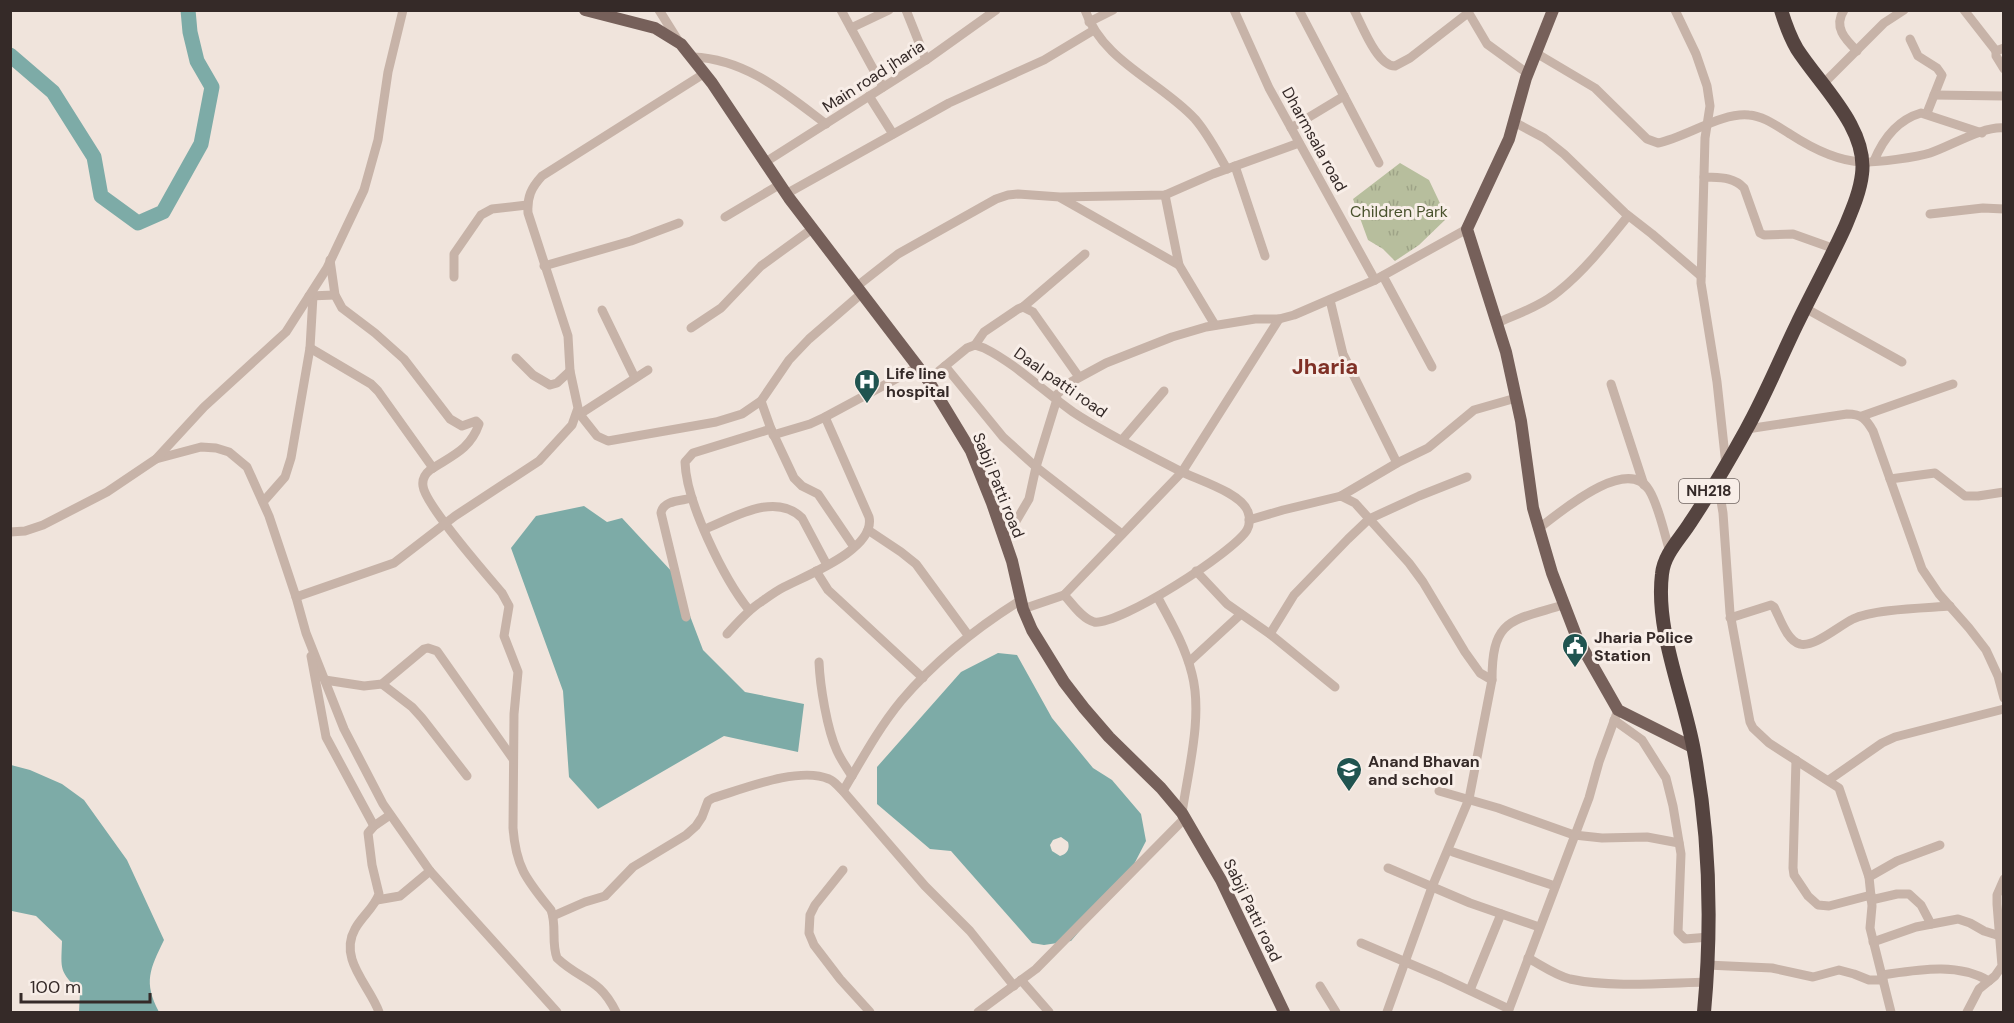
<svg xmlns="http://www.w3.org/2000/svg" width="2014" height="1023" font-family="'DM Sans',sans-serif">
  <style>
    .grass { fill: url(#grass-tufts) }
    .water { fill: #7daba7; fill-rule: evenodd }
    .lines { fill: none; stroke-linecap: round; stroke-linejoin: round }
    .river { stroke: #7daba7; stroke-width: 15 }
    .minor { stroke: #c7b3a8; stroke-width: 9 }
    .major { stroke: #76605a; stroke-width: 12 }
    .highway { stroke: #554440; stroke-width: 14 }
    .labels { text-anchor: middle; stroke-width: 6; stroke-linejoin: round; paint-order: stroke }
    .shield { fill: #f8eee8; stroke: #706562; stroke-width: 1.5 }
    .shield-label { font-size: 15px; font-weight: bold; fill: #352a28 }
    .street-label { font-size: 16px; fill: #352a28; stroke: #f8eee8 }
    .park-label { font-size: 16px; fill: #49522d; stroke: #f8eee8 }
    .poi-label { font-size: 16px; font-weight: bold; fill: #352a28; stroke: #f8eee8; text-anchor: start }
    .district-label { font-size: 22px; font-weight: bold; fill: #7f3026; stroke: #f8eee8 }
  </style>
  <defs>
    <pattern id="grass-tufts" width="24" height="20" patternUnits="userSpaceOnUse" patternTransform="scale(1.5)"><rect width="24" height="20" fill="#b7be9d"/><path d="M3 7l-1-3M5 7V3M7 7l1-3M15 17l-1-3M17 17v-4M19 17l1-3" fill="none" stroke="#9ea387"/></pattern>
  </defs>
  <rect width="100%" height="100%" fill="#f0e4dc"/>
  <polygon class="grass" points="1400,163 1429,180 1447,218 1419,245 1395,261 1383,249 1368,240 1353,199"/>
  <g class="water">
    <polygon points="584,506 607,522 622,518 674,574 703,650 745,692 804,704 798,752 724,736 598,809 569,777 563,691 511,548 536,516"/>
    <path d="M998,653L1017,655L1052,718L1093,768L1112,780L1141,814L1146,841L1130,872L1071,941L1044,945L1032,943L951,851L930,849L877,804V767L961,672ZM1061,837L1068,842C1070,849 1067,854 1060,856L1052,851L1050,845L1053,840Z"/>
    <path d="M11,765L30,770L62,784L84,800L127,860L164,940C150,969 143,982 159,1012H79L80,992C59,970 61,971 62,941L36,916L12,911L11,909Z"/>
  </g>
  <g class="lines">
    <polyline class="river" points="10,55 53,92 94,157 101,196 138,223 163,212 201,144 212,87 197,61 190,32 188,10"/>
    <g class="minor">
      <polyline points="659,10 679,42"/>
      <polyline points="841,10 883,87"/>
      <polyline points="906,10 926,60"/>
      <path d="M1085,10C1103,62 1160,81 1195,119C1208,134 1217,152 1227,169"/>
      <polyline points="1234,10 1269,88 1375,280"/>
      <polyline points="1299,10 1379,163"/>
      <path d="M1354,10C1362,25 1377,66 1395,66L1410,58L1468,13"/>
      <polyline points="1467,10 1487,44 1527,73"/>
      <polyline points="1675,10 1696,54 1707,86 1710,106 1705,138 1701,283 1717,382 1726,465"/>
      <path d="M1844,10C1833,27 1845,39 1857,51"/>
      <polyline points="1964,10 1996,51"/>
      <polyline points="1089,22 1113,10"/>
      <polyline points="851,28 889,10"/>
      <polyline points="1910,39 1918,56 1937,68 1942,75 1927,113"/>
      <polyline points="2004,48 1996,51 1996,56 2004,69"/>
      <path d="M1536,53L1595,88L1647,139L1658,143C1686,137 1722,112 1749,115C1764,116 1778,127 1790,134C1810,147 1838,161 1862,162C1875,163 1918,157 1930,153C1951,146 1983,126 2004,128"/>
      <path d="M693,57C746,59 785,93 826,124"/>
      <polyline points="1823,84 1884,23 1904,10"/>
      <polyline points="1934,95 2004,96"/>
      <polyline points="869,96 893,134"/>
      <polyline points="1514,122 1544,138 1564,154 1625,213 1652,234 1701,276"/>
      <polyline points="1291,128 1344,96"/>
      <path d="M1874,161C1883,139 1897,120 1921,113L1982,133"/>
      <polyline points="764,163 926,60 996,10"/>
      <polyline points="1235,166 1265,256"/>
      <path d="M1704,177C1718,178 1733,176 1744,188L1760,233L1764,235L1793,234L1835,249"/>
      <polyline points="786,194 949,103 1044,60 1094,30"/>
      <polyline points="1165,195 1179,265 1215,325"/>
      <polyline points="1061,198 1179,265"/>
      <polyline points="1930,214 1983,208 2004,209"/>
      <polyline points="725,217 779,185"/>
      <path d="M330,260L335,295L342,308L375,333L404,359L450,419L462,426L476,421L479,424C470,450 451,456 430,470C425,474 422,479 423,486C425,505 487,575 502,593L509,606L504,636L518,672L514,714L513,828C516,868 527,880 551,910C557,926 551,942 557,958C581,981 599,977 616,1012"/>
      <polyline points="544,266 631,241 679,223"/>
      <polyline points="1383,276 1432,367"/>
      <polyline points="454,277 454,254 481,215 492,209 527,205"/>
      <polyline points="856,287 898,254 996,199 1008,195 1018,194 1060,197 1165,195 1213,174 1299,143"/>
      <polyline points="309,296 335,295"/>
      <polyline points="1330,300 1343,354 1397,463"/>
      <polyline points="1023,307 1085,254"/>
      <polyline points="1805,308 1902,362"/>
      <polyline points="602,310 635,378"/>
      <path d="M1497,323C1517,314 1541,306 1559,291C1585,270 1607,242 1628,216"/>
      <polyline points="691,328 721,308 761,266 812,229"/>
      <polyline points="975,345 984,332 1018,309 1023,307 1033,312 1079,377"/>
      <polyline points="310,348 371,384 378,391 433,468"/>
      <polyline points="516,358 533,375 550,385 557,383 570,371"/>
      <polyline points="945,366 1003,437 1036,467 1122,534"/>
      <path d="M928,380L967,348L975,345L984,348C1016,364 1043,391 1073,412C1106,434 1144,452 1180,471C1198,480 1242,493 1248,512C1250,517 1250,525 1247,530C1234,552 1119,626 1094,622C1082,619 1072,603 1064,595"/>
      <polyline points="1611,384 1644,485"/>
      <polyline points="1054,397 1071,382 1106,363 1172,337 1206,327 1255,319 1279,319 1294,315 1375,280 1467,229"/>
      <polyline points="761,401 771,429 794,478 802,486 818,494 854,547"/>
      <polyline points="578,412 597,436 608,441 716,422 742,414 761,401 789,360 809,339 861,294"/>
      <polyline points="580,414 648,370"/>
      <polyline points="1862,416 1953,384"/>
      <path d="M1747,429L1847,414C1862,414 1866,419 1873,431L1922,569L1939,594L1969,628L1986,650L1998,676L2004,698"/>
      <polyline points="773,435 810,424 825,417 918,367"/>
      <polyline points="1122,440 1164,391"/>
      <polyline points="156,459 201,447 216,448 229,452 247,467 269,516 296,597 306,633 344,729 383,804 430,871 557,1012"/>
      <polyline points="1890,479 1935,473 1965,496 1978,496 2004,492"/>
      <polyline points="1714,484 1721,501 1723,513 1730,613 1750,722 1753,728 1769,743 1839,788 1869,877 1872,906 1870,928 1891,1012"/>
      <polyline points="1341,496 1397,463 1428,448 1474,410 1516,398"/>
      <polyline points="263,502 285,477 291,458 310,348 313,296"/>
      <polyline points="1249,520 1283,510 1341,496 1355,503 1409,563 1423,582 1465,652 1480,673 1492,680 1469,799 1432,887 1387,1012"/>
      <path d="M705,529C733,518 775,491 802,518L827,565"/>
      <path d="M1538,529C1558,514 1627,454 1649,490C1659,506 1664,533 1670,552"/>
      <polyline points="868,530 901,552 916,564 968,635"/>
      <polyline points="10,532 25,531 43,525 107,492 156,459 204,407 286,332 327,268 364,190 378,140 388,72 403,10"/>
      <polyline points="1005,540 1029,499 1036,467 1057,399"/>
      <polyline points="816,571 828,590 923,678"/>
      <polyline points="1196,571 1227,604 1270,634 1335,687"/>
      <path d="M296,597L394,563L455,516L539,461L572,425L578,408L570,371L568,336L528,213C527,197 531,188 542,176L705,73"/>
      <path d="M1158,598C1171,622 1185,646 1192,674C1203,716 1188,771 1182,813"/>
      <polyline points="1023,609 1064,595 1182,472 1279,319"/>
      <path d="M749,610C724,579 686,502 685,462L693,453L771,429"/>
      <path d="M686,617L661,513C663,500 681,501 692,498"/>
      <path d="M1730,618L1771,605L1774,607C1780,618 1787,641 1800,644C1814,648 1840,625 1853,619C1873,609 1926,608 1950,606"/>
      <path d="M727,634C738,622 748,610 761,602C768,597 776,591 784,587C807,575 876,549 869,517L825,417"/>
      <polyline points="1270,634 1294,595 1348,539 1369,519 1419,496 1467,477"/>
      <polyline points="311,656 326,737 374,826"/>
      <path d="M819,662C820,686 827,729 837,751C841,760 847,768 852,776"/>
      <polyline points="1189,662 1241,614"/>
      <polyline points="325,680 364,686 382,684 424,649 428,648 437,651 513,759"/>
      <path d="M1492,680C1492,618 1511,621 1563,605"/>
      <polyline points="382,684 412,707 422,718 467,776"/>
      <polyline points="1614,720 1642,740 1666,778 1673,806 1681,854 1678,932 1685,939 1709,937"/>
      <polyline points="1796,760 1793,868 1794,875 1808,896 1818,905 1829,906 1871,895"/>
      <polyline points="1829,780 1882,743 1895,737 2004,709"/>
      <path d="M843,791C861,761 878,729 901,701C935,661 976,628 1021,600"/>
      <polyline points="1439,791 1498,808 1574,835 1602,838 1647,837 1679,843"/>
      <polyline points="1453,852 1555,886"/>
      <polyline points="1388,868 1470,903 1539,927"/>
      <polyline points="843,870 815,905 810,915 809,933 814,945 840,979 870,1012"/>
      <polyline points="1869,877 1897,861 1940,845"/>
      <polyline points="377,900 400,896 430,871"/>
      <polyline points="1871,900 1897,894 1909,894 1921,905 1931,924"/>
      <path d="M553,916L585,902L605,896L633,867L686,835L696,826L702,817L708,801L713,798C743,789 799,766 829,779C835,781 838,787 843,791L925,886L970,931L1014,986"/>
      <polyline points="1873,942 1916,927 1958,919 1970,923 1984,931 2000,936"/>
      <polyline points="1361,943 1441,977 1509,1009"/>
      <path d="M1528,958C1541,965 1555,975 1570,979C1611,988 1665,983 1707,982"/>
      <polyline points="1707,965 1772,968 1813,977 1839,970 1854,974 1869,980 1883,980"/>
      <path d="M1882,975C1917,970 1957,962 1989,981"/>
      <polyline points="1021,980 1049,1012"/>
      <polyline points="1320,986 1336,1012"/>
      <polyline points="1470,990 1501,914"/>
      <path d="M379,1012C370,986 338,959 355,929C362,916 374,908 379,894L372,865L368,833L374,826L390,815"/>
      <polyline points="978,1012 1036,969 1185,818"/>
      <polyline points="1508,1012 1589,798 1599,762 1618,710"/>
      <polyline points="1967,1012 1979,989 1995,976 2002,966 1997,904 1997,895 2004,879"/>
    </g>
    <g class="major">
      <polyline points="585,10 655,28 681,44 712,83 789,198 928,380 971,451 992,503 1012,561 1023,609 1032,630 1064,682 1084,708 1109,737 1161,788 1182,813 1221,880 1284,1012"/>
      <polyline points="1553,10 1526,78 1509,139 1467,229 1506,352 1521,421 1533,508 1552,573 1577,638 1618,710 1694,748"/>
    </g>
    <path class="highway" d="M1704,1012C1712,926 1710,837 1694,751C1684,695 1655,631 1662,574C1664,554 1680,539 1690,523C1710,493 1729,461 1746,430C1765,396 1780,359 1797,324C1813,291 1830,260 1845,227C1852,210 1860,192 1862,174C1868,128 1820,85 1797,49C1790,37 1785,23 1781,10"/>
  </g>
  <defs>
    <symbol id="hospital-pin" viewBox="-11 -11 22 30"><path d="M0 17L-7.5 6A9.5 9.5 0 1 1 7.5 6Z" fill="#205450" stroke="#f8eee8"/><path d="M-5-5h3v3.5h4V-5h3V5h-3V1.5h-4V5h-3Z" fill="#fff"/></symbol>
    <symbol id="civic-pin" viewBox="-11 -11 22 30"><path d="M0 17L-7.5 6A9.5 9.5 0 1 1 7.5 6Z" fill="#205450" stroke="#f8eee8"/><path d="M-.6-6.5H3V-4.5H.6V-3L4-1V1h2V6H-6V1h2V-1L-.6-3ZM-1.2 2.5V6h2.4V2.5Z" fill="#fff"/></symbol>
    <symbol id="school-pin" viewBox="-11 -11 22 30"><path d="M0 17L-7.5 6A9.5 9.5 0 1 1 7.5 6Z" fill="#205450" stroke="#f8eee8"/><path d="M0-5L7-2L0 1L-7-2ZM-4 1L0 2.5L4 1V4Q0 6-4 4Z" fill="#fff"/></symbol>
  </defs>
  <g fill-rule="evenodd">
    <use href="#hospital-pin" x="852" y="367" width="30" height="40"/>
    <use href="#civic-pin" x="1560" y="631" width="30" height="40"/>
    <use href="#school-pin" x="1334" y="755" width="30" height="40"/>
  </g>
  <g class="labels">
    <rect class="shield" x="1679" y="479" width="60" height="24" rx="4.5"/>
    <g class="shield-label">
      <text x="1709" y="496">NH218</text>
    </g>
    <g class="street-label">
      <text transform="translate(873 76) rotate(-33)" y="6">Main road jharia</text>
      <text transform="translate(1315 139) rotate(61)" y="6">Dharmsala road</text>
      <text transform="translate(1061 382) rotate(35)" y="6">Daal patti road</text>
      <text transform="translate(999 485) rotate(68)" y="6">Sabji Patti road</text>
      <text transform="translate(1253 910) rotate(64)" y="6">Sabji Patti road</text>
    </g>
    <g class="park-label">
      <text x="1399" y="217">Children Park</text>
    </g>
    <g class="poi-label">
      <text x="886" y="379">Life line<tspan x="886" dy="18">hospital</tspan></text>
      <text x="1594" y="643">Jharia Police<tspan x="1594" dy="18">Station</tspan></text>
      <text x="1368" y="767">Anand Bhavan<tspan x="1368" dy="18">and school</tspan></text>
    </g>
    <g class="district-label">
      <text x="1325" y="374">Jharia</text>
    </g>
  </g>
  <rect width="2014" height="1023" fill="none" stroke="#352a28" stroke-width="24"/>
  <path d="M21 993v9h129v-9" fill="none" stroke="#352a28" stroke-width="3"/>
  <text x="30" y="993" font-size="18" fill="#352a28" stroke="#f8eee8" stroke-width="4.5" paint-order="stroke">100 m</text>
</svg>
